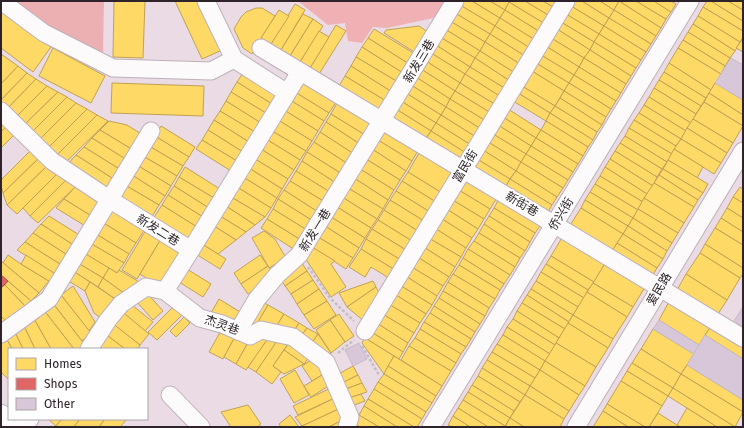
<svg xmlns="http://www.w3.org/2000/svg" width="744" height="428" font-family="'Fira Sans','Noto Sans SC',sans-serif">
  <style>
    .green { fill: #edb0b2 }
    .forest { fill: #efb1b4 }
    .homes { fill: #ffd966; stroke: #c0a254 }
    .shops { fill: #e06666; stroke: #ab5254 }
    .building { fill: #d8c6d9; stroke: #c6bcc5 }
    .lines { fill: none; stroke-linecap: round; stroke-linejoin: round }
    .minor-casing { stroke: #bdb1b9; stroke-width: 19 }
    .major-casing { stroke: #bdb1b9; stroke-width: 24 }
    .path { stroke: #c5bfc4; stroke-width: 2.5; stroke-dasharray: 3 2; stroke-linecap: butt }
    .minor { stroke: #fcfafb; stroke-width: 17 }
    .major { stroke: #fcfafb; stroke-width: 22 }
    .labels { text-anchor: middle; stroke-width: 4; stroke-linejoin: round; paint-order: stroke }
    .street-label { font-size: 12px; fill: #2e232a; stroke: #fff }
  </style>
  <rect width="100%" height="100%" fill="#ebdbe5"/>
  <polygon class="green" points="13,1 104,1 103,54 46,26"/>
  <polygon class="forest" points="298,1 448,1 438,17 387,28 373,27 362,43 348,41 345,23 328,25"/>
  <g class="homes">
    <polygon points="114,1 145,1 143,58 113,57"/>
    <polygon points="175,1 200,1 222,50 202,59"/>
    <polygon points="463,1 472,1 500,18 495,26 460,5"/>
    <polygon points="472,1 490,1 505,10 500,18"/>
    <polygon points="490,1 507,1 509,2 505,10"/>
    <polygon points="510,1 525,1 550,16 545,24 509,2"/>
    <polygon points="525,1 543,1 555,8 550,16"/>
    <polygon points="543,1 559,1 555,8"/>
    <polygon points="574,1 582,1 609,18 604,26 571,6"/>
    <polygon points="582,1 600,1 614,10 609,18"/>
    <polygon points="600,1 619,1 614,10"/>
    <polygon points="619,1 636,1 666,19 661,28"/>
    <polygon points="619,1 661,28 656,36 614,10"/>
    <polygon points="636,1 654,1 671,12 666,19"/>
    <polygon points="654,1 671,1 676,4 671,12"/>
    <polygon points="707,1 711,1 743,21 743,31 703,7"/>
    <polygon points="711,1 728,1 743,10 743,21"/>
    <polygon points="728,1 743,1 743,10"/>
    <polygon points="509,2 545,24 540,32 505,10"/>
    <polygon points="295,4 305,10 281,50 271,44"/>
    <polygon points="460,5 495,26 490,34 455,13"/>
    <polygon points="571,6 604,26 599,34 566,14"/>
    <polygon points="703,7 743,31 743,37 740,42 698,16"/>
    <polygon points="256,8 262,8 275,16 252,54 243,48 234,29 241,17 246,12"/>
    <polygon points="279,10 289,16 271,44 261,38"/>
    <polygon points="505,10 540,32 535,40 500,18"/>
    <polygon points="614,10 656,36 651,44 609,18"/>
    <polygon points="1,11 51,47 33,72 1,48"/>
    <polygon points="455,13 490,34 485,42 450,21"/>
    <polygon points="303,14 313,19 290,56 281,50"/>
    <polygon points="566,14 599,34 594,42 561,22"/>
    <polygon points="698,16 740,42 735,51 693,24"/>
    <polygon points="500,18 535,40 530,48 495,26"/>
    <polygon points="609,18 651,44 646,52 604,26"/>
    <polygon points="313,19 323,26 300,62 290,56"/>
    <polygon points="450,21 485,42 480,51 445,29"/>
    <polygon points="561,22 594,42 590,50 557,29"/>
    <polygon points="693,24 735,51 730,58 688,32"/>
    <polygon points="336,25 346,31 319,74 310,68"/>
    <polygon points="419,26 428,32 416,53 384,33 386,30"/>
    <polygon points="495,26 530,48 525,56 490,34"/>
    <polygon points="604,26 646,52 641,60 599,34"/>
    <polygon points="374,29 415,54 409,64 368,38"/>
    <polygon points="445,29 480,51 475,58 440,37"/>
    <polygon points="557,29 590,50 584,58 551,38"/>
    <polygon points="319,31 329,37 310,68 300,62"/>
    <polygon points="688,32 730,58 725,66 683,40"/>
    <polygon points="490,34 525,56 520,64 485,42"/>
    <polygon points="599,34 641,60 636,68 594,42"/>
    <polygon points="440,37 475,58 470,67 436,45"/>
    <polygon points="368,38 409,64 403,73 362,47"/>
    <polygon points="551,38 584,58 579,67 546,46"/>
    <polygon points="683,40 725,66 721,74 678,48"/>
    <polygon points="742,40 743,40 743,52 736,48"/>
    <polygon points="485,42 520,64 515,73 480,51"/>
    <polygon points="594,42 636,68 631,76 590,50"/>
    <polygon points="436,45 470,67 465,74 431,53"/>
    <polygon points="546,46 579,67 574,75 541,55"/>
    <polygon points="362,47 403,73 398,82 356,57"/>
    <polygon points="53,48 105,76 91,103 39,76"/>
    <polygon points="678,48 721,74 711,90 669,63"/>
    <polygon points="590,50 631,76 626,84 584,58"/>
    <polygon points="480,51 515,73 510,81 475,58"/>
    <polygon points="431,53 465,74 460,83 426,61"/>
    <polygon points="1,54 18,66 1,84"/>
    <polygon points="541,55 574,75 569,83 536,63"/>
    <polygon points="356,57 398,82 392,92 351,66"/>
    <polygon points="475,58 510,81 506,89 470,67"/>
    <polygon points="584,58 626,84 621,93 579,67"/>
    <polygon points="426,61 460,83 455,91 421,69"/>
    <polygon points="536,63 569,83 564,91 532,71"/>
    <polygon points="669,63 711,90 706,98 664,72"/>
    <polygon points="18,66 27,73 1,100 1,84"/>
    <polygon points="351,66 392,92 386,101 345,76"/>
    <polygon points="470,67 506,89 501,97 465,74"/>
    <polygon points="579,67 621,93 616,101 574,75"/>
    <polygon points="421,69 455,91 450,99 416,77"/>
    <polygon points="532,71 564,91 555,106 522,86"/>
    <polygon points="664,72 706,98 701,106 659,80"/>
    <polygon points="27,73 36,79 7,109 1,103 1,100"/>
    <polygon points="243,73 278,95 272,104 237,82"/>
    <polygon points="465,74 501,97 496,105 460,83"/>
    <polygon points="574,75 616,101 611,109 569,83"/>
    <polygon points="345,76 386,101 380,112 339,86"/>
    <polygon points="416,77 450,99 446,107 411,85"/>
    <polygon points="36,79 47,86 16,117 7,109"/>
    <polygon points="659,80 701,106 696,114 654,88"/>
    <polygon points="302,81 336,102 329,113 295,92"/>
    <polygon points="237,82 272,104 266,113 231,92"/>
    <polygon points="112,83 204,86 203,116 111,113"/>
    <polygon points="460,83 496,105 491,113 455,91"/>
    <polygon points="569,83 611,109 606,117 564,91"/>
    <polygon points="715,83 743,100 743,115 709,93"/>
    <polygon points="411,85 446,107 441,115 406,93"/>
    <polygon points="47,86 58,92 24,125 16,117"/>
    <polygon points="522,86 555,106 550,113 518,93"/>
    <polygon points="654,88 696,114 691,123 649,97"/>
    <polygon points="455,91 491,113 486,121 450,99"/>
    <polygon points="564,91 606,117 602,125 560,98"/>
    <polygon points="58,92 67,97 31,133 24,125"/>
    <polygon points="231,92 266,113 261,123 226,101"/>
    <polygon points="295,92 329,113 324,121 290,100"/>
    <polygon points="406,93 441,115 436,123 401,101"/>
    <polygon points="518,93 550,113 546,121 513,101"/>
    <polygon points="709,93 743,115 743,126 704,102"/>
    <polygon points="67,97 76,103 39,140 31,133"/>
    <polygon points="649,97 691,123 686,131 644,105"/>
    <polygon points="560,98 602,125 597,132 555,106"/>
    <polygon points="450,99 486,121 481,129 446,107"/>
    <polygon points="290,100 324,121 318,131 284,110"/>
    <polygon points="226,101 261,123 255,132 220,111"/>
    <polygon points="401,101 436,123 431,131 396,109"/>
    <polygon points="704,102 743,126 733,143 693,119"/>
    <polygon points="76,103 87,109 47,149 39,140"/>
    <polygon points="337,103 372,124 365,135 331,114"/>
    <polygon points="644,105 686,131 681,139 639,113"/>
    <polygon points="555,106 597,132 593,140 550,113"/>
    <polygon points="446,107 481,129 476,137 441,115"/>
    <polygon points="87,109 97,115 55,157 47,149"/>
    <polygon points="396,109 431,131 425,140 391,119"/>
    <polygon points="508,109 541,130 536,138 503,117"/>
    <polygon points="284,110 318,131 312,141 278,120"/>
    <polygon points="220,111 255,132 249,142 214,120"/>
    <polygon points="550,113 593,140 588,147 546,121"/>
    <polygon points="639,113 681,139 676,146 634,120"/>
    <polygon points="331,114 365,135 360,144 326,122"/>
    <polygon points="97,115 108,121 63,165 55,157"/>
    <polygon points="441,115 476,137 471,145 436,123"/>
    <polygon points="503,117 536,138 531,146 498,125"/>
    <polygon points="1,118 8,125 1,132"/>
    <polygon points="693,119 733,143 727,153 687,128"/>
    <polygon points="214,120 249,142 243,152 208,130"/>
    <polygon points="278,120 312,141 306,151 272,131"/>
    <polygon points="634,120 676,146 672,154 629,128"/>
    <polygon points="109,121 127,125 143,135 133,150 100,130"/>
    <polygon points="546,121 588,147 583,156 541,130"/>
    <polygon points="326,122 360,144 354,154 320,132"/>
    <polygon points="436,123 471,145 466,153 431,131"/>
    <polygon points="8,125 16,133 1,148 1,132"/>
    <polygon points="498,125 531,146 526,154 493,134"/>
    <polygon points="161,126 195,147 189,157 155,136"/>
    <polygon points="386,126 420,147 412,161 378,140"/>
    <polygon points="629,128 672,154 667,162 625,136"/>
    <polygon points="687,128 727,153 721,163 681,139"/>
    <polygon points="100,130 133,150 127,160 92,138"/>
    <polygon points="208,130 243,152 237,161 202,140"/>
    <polygon points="541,130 583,156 578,164 536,138"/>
    <polygon points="272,131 306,151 300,160 266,139"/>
    <polygon points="431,131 466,153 460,162 425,140"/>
    <polygon points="320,132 354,154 348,164 314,142"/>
    <polygon points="493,134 526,154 521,162 488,142"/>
    <polygon points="155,136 189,157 183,166 149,146"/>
    <polygon points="625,136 667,162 662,169 620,143"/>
    <polygon points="92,138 127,160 121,170 84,147"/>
    <polygon points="536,138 578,164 573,172 531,146"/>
    <polygon points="266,139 300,160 294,170 261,149"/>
    <polygon points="681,139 721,163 714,174 674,149"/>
    <polygon points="202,140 237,161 231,171 196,149"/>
    <polygon points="378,140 412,161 406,171 372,149"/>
    <polygon points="314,142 348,164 342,174 307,152"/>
    <polygon points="488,142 521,162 516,171 483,150"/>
    <polygon points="620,143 662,169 657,177 615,151"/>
    <polygon points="149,146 183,166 177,176 143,156"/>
    <polygon points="531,146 573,172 568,180 526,154"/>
    <polygon points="84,147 121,170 115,180 76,155"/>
    <polygon points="422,148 456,169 442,193 408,172"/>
    <polygon points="32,149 40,157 3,193 1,186 1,180"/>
    <polygon points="261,149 294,170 288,179 255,159"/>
    <polygon points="372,149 406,171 400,180 366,159"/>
    <polygon points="674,149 703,167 697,178 668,160"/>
    <polygon points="483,150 516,171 510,179 477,159"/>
    <polygon points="615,151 657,177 653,186 610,159"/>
    <polygon points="307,152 342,174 336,183 302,161"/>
    <polygon points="526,154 568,180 563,188 521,162"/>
    <polygon points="76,155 115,180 108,191 67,165"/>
    <polygon points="143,156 177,176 171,186 137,165"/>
    <polygon points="40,157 48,165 7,205 3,193"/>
    <polygon points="255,159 288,179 282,189 249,168"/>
    <polygon points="366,159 400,180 394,190 360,169"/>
    <polygon points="477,159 510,179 505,188 472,167"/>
    <polygon points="610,159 653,186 647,194 605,167"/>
    <polygon points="668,160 708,184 703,193 663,169"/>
    <polygon points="302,161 336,183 330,192 296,171"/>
    <polygon points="521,162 563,188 557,197 516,171"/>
    <polygon points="48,165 57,174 17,214 7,205"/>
    <polygon points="137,165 171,186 165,196 132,175"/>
    <polygon points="185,167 220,189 214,198 179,177"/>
    <polygon points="605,167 647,194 643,202 600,176"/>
    <polygon points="249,168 282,189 277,198 243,177"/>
    <polygon points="360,169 394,190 388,200 354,178"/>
    <polygon points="663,169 703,193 698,200 659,175"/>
    <polygon points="296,171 330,192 325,202 290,181"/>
    <polygon points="516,171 557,197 552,205 510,179"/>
    <polygon points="408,172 442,193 436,202 402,181"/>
    <polygon points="57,174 66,180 30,216 23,208"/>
    <polygon points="132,175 165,196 159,205 125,185"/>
    <polygon points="465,175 498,196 490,209 457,189"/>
    <polygon points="659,175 698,200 694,207 654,183"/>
    <polygon points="600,176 643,202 638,210 595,184"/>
    <polygon points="179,177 214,198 209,208 174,186"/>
    <polygon points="243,177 277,198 271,208 237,187"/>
    <polygon points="354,178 388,200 383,209 348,188"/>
    <polygon points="510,179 552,205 547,214 505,188"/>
    <polygon points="66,180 76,186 38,223 30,216"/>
    <polygon points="290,181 325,202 318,212 284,190"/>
    <polygon points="402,181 436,202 430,212 396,191"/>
    <polygon points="654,183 694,207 684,223 644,198"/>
    <polygon points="595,184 638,210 633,218 590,192"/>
    <polygon points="125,185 159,205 151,218 118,197"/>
    <polygon points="76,186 102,202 93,217 64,199"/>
    <polygon points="174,186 209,208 203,217 168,195"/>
    <polygon points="237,187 271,208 265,217 231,197"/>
    <polygon points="740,187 743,189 743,203 733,197"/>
    <polygon points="348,188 383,209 377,219 342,197"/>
    <polygon points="457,189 490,209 484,219 451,199"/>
    <polygon points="284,190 318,212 313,221 278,199"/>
    <polygon points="396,191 430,212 424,221 390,200"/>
    <polygon points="590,192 633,218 628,226 585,200"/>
    <polygon points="168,195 203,217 197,227 162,205"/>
    <polygon points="231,197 265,217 255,225 226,206"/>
    <polygon points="342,197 377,219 371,228 337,207"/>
    <polygon points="500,197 542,223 535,233 494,208"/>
    <polygon points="733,197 743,203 743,218 727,208"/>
    <polygon points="644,198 684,223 678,233 638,209"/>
    <polygon points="64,199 93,217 87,227 56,208"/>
    <polygon points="278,199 313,221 307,230 273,209"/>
    <polygon points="451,199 484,219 478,229 445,208"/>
    <polygon points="390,200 424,221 418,231 384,210"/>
    <polygon points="585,200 628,226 623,234 581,208"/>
    <polygon points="162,205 197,227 189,241 153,219"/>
    <polygon points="226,206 255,225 246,232 220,216"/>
    <polygon points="337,207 371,228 365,238 331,217"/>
    <polygon points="111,208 145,229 136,243 102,222"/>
    <polygon points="445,208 478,229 472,238 439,217"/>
    <polygon points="494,208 535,233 530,242 489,216"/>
    <polygon points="581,208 623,234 611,253 569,227"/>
    <polygon points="727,208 743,218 743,232 721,218"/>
    <polygon points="273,209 307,230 301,240 267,219"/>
    <polygon points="638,209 678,233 672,243 633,218"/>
    <polygon points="384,210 418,231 412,241 378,220"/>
    <polygon points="49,216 81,236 75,246 41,224"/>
    <polygon points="220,216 246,232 236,240 214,226"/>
    <polygon points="489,216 530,242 525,251 484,224"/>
    <polygon points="331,217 365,238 359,248 325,226"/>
    <polygon points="439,217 472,238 466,248 433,227"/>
    <polygon points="633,218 672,243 667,251 628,226"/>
    <polygon points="721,218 743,232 743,245 715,228"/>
    <polygon points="267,219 301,240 295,250 261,228"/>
    <polygon points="378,220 412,241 406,250 372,229"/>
    <polygon points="102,222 136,243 129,254 96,234"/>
    <polygon points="41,224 75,246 69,256 33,233"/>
    <polygon points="484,224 525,251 520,258 479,233"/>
    <polygon points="214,226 236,240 218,254 202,244"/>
    <polygon points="325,226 359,248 353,258 318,237"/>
    <polygon points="628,226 667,251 663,259 623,234"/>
    <polygon points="433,227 466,248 461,257 427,237"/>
    <polygon points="715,228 743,245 743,268 705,244"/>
    <polygon points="372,229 406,250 401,260 366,239"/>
    <polygon points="146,230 161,239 137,279 122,270"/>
    <polygon points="264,231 275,239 286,258 269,268 252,238"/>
    <polygon points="33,233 69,256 63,266 25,242"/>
    <polygon points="479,233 520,258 515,267 474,241"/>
    <polygon points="96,234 129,254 124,263 90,243"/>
    <polygon points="623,234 663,259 657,268 617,243"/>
    <polygon points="563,236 606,262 594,282 551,256"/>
    <polygon points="318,237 353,258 346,269 312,247"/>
    <polygon points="427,237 461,257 455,267 422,246"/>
    <polygon points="161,239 182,252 160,287 140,274"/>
    <polygon points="366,239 401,260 395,270 361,249"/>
    <polygon points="474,241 515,267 510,275 468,249"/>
    <polygon points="25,242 63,266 57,275 17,250"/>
    <polygon points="90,243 124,263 117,273 84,253"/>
    <polygon points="617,243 657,268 651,278 611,253"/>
    <polygon points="202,244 226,259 220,269 196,254"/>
    <polygon points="705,244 743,268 743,274 740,278 700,253"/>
    <polygon points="422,246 455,267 449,277 416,256"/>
    <polygon points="312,247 335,261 331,264 346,287 331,297 305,258"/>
    <polygon points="361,249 395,270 389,278 371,267 365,277 349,267"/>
    <polygon points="468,249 510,275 504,284 463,258"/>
    <polygon points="84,253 109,268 103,278 78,263"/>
    <polygon points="700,253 740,278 727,300 686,274"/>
    <polygon points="8,255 21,264 49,281 39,293 3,263"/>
    <polygon points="26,255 57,275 52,283 21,264"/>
    <polygon points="260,255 268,266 241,284 234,273"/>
    <polygon points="416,256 449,277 443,286 410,266"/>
    <polygon points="551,256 594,282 588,290 546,264"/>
    <polygon points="463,258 504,284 500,290 459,265"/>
    <polygon points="300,260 307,271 285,286 278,275"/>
    <polygon points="1,261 39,293 31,301 1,275"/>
    <polygon points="606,262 645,287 633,307 593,283"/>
    <polygon points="78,263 103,278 98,287 73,271"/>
    <polygon points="546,264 588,290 584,298 541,272"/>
    <polygon points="459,265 500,290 495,299 453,274"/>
    <polygon points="268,266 275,276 248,294 241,284"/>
    <polygon points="410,266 443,286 437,296 404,275"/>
    <polygon points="109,268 117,273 119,270 141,283 128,296 103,278"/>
    <polygon points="187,269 211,284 203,297 179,282"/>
    <polygon points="73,271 90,282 85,291 67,280"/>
    <polygon points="307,271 313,280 291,294 285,286"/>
    <polygon points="541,272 584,298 578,307 536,281"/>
    <polygon points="453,274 495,299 489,308 448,282"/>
    <polygon points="686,274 727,300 716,317 676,292"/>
    <polygon points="404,275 437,296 432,305 398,284"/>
    <polygon points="103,278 128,296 121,303 98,287"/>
    <polygon points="313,280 319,289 297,304 291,294"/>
    <polygon points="8,281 31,301 26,307 5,285"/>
    <polygon points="373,281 376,287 347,307 339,293"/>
    <polygon points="536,281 578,307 573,315 531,289"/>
    <polygon points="90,282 121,303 106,322 94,313 85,291"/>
    <polygon points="448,282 489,308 485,316 443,291"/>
    <polygon points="593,283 633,307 627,317 587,292"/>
    <polygon points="398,284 432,305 426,314 393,293"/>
    <polygon points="5,285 26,307 9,324 1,316 1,288"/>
    <polygon points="73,286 95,322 89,331 61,295"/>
    <polygon points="376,287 379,293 365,322 347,307"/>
    <polygon points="319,289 327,301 304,315 297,304"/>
    <polygon points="531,289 573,315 569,322 527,295"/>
    <polygon points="443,291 485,316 480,324 439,298"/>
    <polygon points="587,292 627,317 613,339 573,315"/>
    <polygon points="147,293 163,311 153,320 137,302"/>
    <polygon points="393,293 426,314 420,323 387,303"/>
    <polygon points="61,295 91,333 82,341 52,302"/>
    <polygon points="527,295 569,322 565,329 522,303"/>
    <polygon points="439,298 480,324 475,332 434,306"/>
    <polygon points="219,299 245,315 237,328 211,313"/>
    <polygon points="259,300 268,305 251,334 242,329"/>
    <polygon points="670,300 711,326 699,345 659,320"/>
    <polygon points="127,301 153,322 145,331 120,310"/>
    <polygon points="327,301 336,315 314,329 304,315"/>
    <polygon points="52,302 85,345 79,349 74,349 43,309"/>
    <polygon points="387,303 420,323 414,333 381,313"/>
    <polygon points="522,303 565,329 559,338 517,311"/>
    <polygon points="268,305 284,314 274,331 258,322"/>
    <polygon points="174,306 182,315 157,340 148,332"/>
    <polygon points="434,306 475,332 471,339 430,313"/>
    <polygon points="118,308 149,334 140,345 109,321"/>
    <polygon points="43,309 74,349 51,349 33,317"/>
    <polygon points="517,311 559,338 555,345 513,319"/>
    <polygon points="381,313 414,333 408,343 375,322"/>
    <polygon points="430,313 471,339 466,347 424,322"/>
    <polygon points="284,314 299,323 292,334 276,327"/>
    <polygon points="339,314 354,336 345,342 330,320"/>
    <polygon points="573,315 613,339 608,348 568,323"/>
    <polygon points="1,316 9,324 1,330"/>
    <polygon points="33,317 51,349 35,349 23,324"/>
    <polygon points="184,317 190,323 176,337 170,331"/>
    <polygon points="513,319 555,345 550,354 507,327"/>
    <polygon points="330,320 345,342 331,353 316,330"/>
    <polygon points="375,322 408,343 403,352 370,331"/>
    <polygon points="424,322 466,347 461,354 420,329"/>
    <polygon points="112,323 140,345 138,349 125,349 104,333"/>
    <polygon points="299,323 307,328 299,339 292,334"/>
    <polygon points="568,323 608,348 596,367 556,343"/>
    <polygon points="23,324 35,349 23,349 14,330"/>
    <polygon points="224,325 237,333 223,359 209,352"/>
    <polygon points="711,326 743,345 743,359 705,335"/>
    <polygon points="507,327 550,354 545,361 503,335"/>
    <polygon points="307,328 318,334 309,347 299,339"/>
    <polygon points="420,329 461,354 456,363 415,338"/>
    <polygon points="653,329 694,354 681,374 641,349"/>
    <polygon points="14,330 23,349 12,349 5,336"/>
    <polygon points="370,331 403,352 399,359 365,338"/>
    <polygon points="104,333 125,349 103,349 96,343"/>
    <polygon points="237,333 250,339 236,364 224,357"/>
    <polygon points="271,333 279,339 256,372 248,367"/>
    <polygon points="318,334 331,353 325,358 309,347"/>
    <polygon points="281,335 290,341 273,366 281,372 272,384 256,372"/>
    <polygon points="503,335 545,361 540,370 497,344"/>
    <polygon points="5,336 12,349 9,349 9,380 1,372 1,339"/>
    <polygon points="269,337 246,370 236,364 250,339"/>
    <polygon points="365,338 394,356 384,374 362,343"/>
    <polygon points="415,338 456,363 451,371 409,346"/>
    <polygon points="292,339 312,353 304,364 284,350"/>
    <polygon points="556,343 596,367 585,386 545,361"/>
    <polygon points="497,344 540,370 535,378 492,352"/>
    <polygon points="409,346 451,371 442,386 401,360"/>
    <polygon points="641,349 681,374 673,388 632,363"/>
    <polygon points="284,350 304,364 284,374 273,366"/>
    <polygon points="492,352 535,378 530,386 487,360"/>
    <polygon points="317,356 327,372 312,381 302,366"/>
    <polygon points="394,356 442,386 436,396 388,366"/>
    <polygon points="487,360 530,386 525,395 482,368"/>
    <polygon points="545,361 585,386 579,395 540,370"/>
    <polygon points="632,363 673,388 668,396 627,371"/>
    <polygon points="687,365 743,400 743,412 681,374"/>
    <polygon points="353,366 358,375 340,384 335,376"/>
    <polygon points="388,366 436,396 432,403 384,374"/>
    <polygon points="482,368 525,395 520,402 478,376"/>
    <polygon points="295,370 309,395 294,403 280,379"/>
    <polygon points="540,370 579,395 569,411 530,386"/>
    <polygon points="627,371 668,396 662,406 621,381"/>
    <polygon points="327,372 333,383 311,397 304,386"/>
    <polygon points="384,374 432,403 426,412 378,382"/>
    <polygon points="681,374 743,412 735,427 673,388"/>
    <polygon points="358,375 362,383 343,390 340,384"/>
    <polygon points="478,376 520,402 514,411 472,385"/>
    <polygon points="621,381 662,406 649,427 645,427 607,404"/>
    <polygon points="378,382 426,412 422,419 374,389"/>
    <polygon points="362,383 367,392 346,399 343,390"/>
    <polygon points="472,385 514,411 510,418 468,392"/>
    <polygon points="335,386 339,396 298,415 293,406"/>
    <polygon points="530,386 569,411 564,419 525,395"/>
    <polygon points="673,388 735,427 717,427 668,396"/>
    <polygon points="374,389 422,419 417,427 414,427 368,399"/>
    <polygon points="468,392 510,418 505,426 463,400"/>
    <polygon points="361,394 365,401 349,407 346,399"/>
    <polygon points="525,395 564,419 560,427 524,427 510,418"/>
    <polygon points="339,396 343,407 302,426 295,417"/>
    <polygon points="368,399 414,427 397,427 364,406"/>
    <polygon points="463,400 505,426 505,427 488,427 458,408"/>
    <polygon points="607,404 645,427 628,427 603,411"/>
    <polygon points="248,405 261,424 257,427 231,427 221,412"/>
    <polygon points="364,406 397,427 379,427 359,415"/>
    <polygon points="343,407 348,417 329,427 304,427 302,426"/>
    <polygon points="458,408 488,427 470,427 453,416"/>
    <polygon points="687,408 717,427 680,427 677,425"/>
    <polygon points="603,411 628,427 593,427"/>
    <polygon points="658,413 677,425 680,427 649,427"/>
    <polygon points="290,415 299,427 281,427 279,424"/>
    <polygon points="359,415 379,427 360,427 353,423"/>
    <polygon points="453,416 470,427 452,427 448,425"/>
    <polygon points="348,417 344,427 329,427"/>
    <polygon points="510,418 524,427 505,427"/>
    <polygon points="48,419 62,419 56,426"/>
    <polygon points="62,419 80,419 74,427 58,427 56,426"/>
    <polygon points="80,419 105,419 99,427 74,427"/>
    <polygon points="105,419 127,419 120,427 99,427"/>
  </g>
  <polygon class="shops" points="1,275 8,281 1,288"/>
  <g class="building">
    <polygon points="731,58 743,65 743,100 715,83"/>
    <polygon points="743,307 743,331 732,324"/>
    <polygon points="659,320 699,345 694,354 653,329"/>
    <polygon points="705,335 743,359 743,400 687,365"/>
    <polygon points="359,343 367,359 353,366 345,350"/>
  </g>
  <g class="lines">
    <defs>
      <g id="minor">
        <polyline points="1,1 44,33 113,68 211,71 234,59"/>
        <polyline points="206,1 234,59 287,93"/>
        <polyline points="261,48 743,338"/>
        <polyline points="1,111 52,161 109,199 191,250 300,72"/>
        <polyline points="191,250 165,291 200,318 222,324 250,336 261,330 293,337 326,362 350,417 347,427"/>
        <polyline points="238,331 257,299 277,275 299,255 455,1"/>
        <polyline points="365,331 566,1"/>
        <polyline points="1,334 49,299 151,131"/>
        <polyline points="89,349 108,320 121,304 146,287 165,291"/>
        <polyline points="170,395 201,427"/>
        <polyline points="23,427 30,419"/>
        <polyline points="431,427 690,1"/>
        <polyline points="576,427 743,151"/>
      </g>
      <polyline id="major" points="1,416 12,427"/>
    </defs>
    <use href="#minor" class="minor-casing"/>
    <use href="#major" class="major-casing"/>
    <g class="path">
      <polyline points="308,267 330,298 354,321"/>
      <polyline points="362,346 379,375"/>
      <polyline points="338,353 354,340"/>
    </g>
    <use href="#minor" class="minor"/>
    <use href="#major" class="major"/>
  </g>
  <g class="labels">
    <g class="street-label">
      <text transform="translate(419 61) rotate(-59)" y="4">新发三巷</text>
      <text transform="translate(465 166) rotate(-59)" y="4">富民街</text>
      <text transform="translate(522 204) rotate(31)" y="4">新街巷</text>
      <text transform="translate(561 214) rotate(-59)" y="4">侨兴街</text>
      <text transform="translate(158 230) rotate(32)" y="4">新发二巷</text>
      <text transform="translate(315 230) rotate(-58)" y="4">新发一巷</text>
      <text transform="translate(659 289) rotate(-59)" y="4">爱民路</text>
      <text transform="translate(222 325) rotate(20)" y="4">杰灵巷</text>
    </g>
  </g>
  <rect width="744" height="428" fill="none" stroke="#2e232a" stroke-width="4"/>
  <rect x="8" y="348" width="140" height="72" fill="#ffffff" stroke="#aba7aa"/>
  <rect x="16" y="358" width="20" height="12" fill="#ffd966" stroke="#aba7aa"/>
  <text x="44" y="368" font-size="12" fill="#2e232a">Homes</text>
  <rect x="16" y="378" width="20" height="12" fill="#e06666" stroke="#aba7aa"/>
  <text x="44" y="388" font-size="12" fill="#2e232a">Shops</text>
  <rect x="16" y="398" width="20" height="12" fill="#d8c6d9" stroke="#aba7aa"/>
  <text x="44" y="408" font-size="12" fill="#2e232a">Other</text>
</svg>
